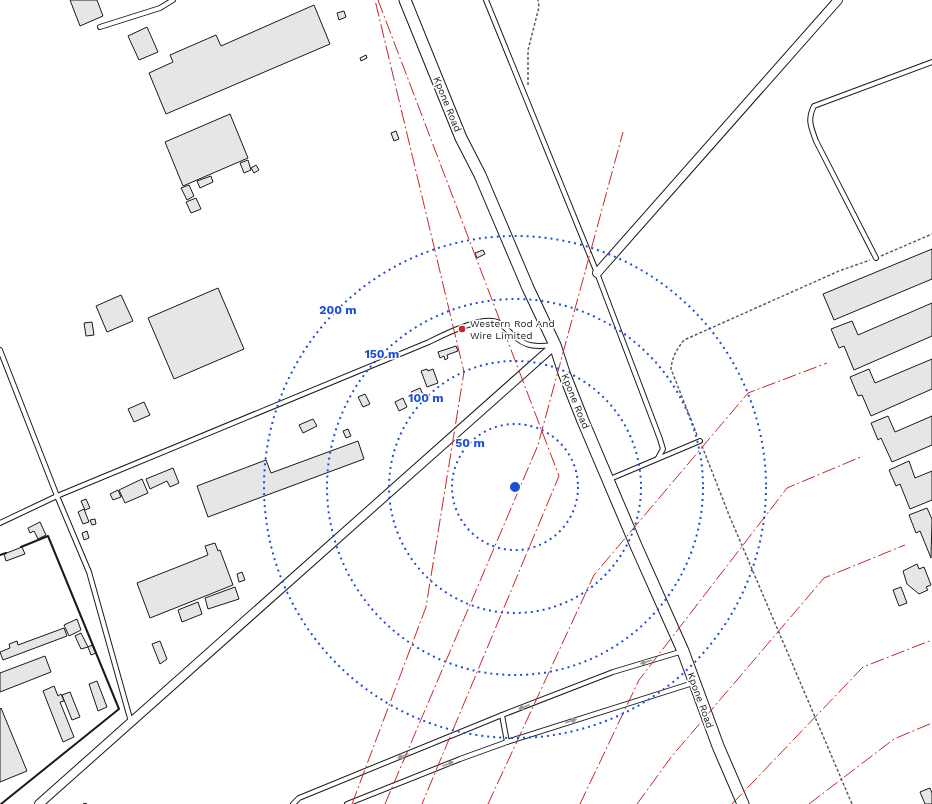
<svg xmlns="http://www.w3.org/2000/svg" width="932" height="804" font-family="'Work Sans',sans-serif">
  <style>
    .building { fill: #e6e6e6; stroke: #1a1a1a }
    .lines { fill: none; stroke-linecap: round; stroke-linejoin: round }
    .lane-casing { stroke: #1a1a1a; stroke-width: 6 }
    .street-casing { stroke: #1a1a1a; stroke-width: 10 }
    .secondary-casing { stroke: #1a1a1a; stroke-width: 13 }
    .path { stroke: #5f5f5f; stroke-width: 1.5; stroke-dasharray: 3 2; stroke-linecap: butt }
    .lane { stroke: #fff; stroke-width: 4 }
    .street { stroke: #fff; stroke-width: 8 }
    .secondary { stroke: #fff; stroke-width: 11 }
    .wall { stroke: #1a1a1a; stroke-width: 2 }
    .power { stroke: #c62828; stroke-width: 1; stroke-dasharray: 14 3 2 3; stroke-linecap: butt }
    .oneway { fill: #989898 }
    .ring { fill: none; stroke: #1d4ed8; stroke-width: 2; stroke-dasharray: 2 4 }
    .poi-dot { fill: #c62828; stroke: #fff; stroke-width: 1.5 }
    .labels { text-anchor: middle; stroke-width: 3; stroke-linejoin: round; paint-order: stroke }
    .street-label { font-size: 10px; fill: #1a1a1a; stroke: #fff }
    .poi-label { font-size: 10px; fill: #1a1a1a; stroke: #fff; text-anchor: start }
    .centre { fill: #1d4ed8; stroke: #fff; stroke-width: 2 }
    .ring-label { font-size: 12px; text-anchor: middle; font-weight: bold; fill: #1d4ed8; stroke: #fff; stroke-width: 3; stroke-linejoin: round; paint-order: stroke }
  </style>
  <rect width="100%" height="100%" fill="#fff"/>
  <g class="building">
    <polygon points="70,0 97,0 103,16 80,26"/>
    <polygon points="314,5 330,44 166,114 149,73 173,62 170,55 216,35 221,46"/>
    <polygon points="344,11 346,17 339,20 337,13"/>
    <polygon points="147,27 158,52 139,60 128,36"/>
    <polygon points="366,55 367,58 361,61 360,58"/>
    <polygon points="230,114 248,158 183,186 165,142"/>
    <polygon points="396,131 399,139 394,141 391,133"/>
    <polygon points="248,160 251,170 244,173 240,163"/>
    <polygon points="256,165 259,170 254,173 251,168"/>
    <polygon points="211,176 213,182 200,188 197,181"/>
    <polygon points="189,185 194,196 187,200 181,188"/>
    <polygon points="196,198 201,209 191,213 186,202"/>
    <polygon points="932,249 932,279 834,320 823,294"/>
    <polygon points="483,250 485,254 477,258 475,253"/>
    <polygon points="218,288 244,349 174,379 148,318"/>
    <polygon points="121,295 133,321 107,332 96,306"/>
    <polygon points="932,303 932,336 854,370 844,346 839,348 831,329 852,321 858,335"/>
    <polygon points="92,322 94,335 86,336 84,323"/>
    <polygon points="456,346 458,351 447,355 448,358 445,360 444,356 440,358 438,352"/>
    <polygon points="932,359 932,389 871,416 862,395 858,396 850,377 869,369 875,383"/>
    <polygon points="427,369 428,371 433,369 438,383 427,387 421,371"/>
    <polygon points="420,388 425,399 416,403 411,392"/>
    <polygon points="365,394 370,404 363,407 358,397"/>
    <polygon points="403,398 407,407 399,411 395,402"/>
    <polygon points="144,402 150,415 134,422 128,409"/>
    <polygon points="888,416 895,432 932,416 932,445 892,462 881,438 878,440 871,423"/>
    <polygon points="313,419 317,426 303,433 299,425"/>
    <polygon points="348,429 351,436 346,438 343,431"/>
    <polygon points="358,441 364,459 208,517 197,486 266,460 271,473"/>
    <polygon points="909,461 915,478 932,471 932,500 910,509 900,484 896,486 889,470"/>
    <polygon points="173,468 179,483 170,487 167,481 150,489 146,479"/>
    <polygon points="142,479 148,493 125,503 119,490"/>
    <polygon points="118,490 121,497 113,500 110,494"/>
    <polygon points="86,499 90,508 85,510 81,501"/>
    <polygon points="927,508 932,519 931,558 920,531 916,533 909,515"/>
    <polygon points="84,509 89,522 83,524 78,512"/>
    <polygon points="95,519 96,524 92,525 90,520"/>
    <polygon points="40,522 46,535 38,539 34,531 30,533 28,528"/>
    <polygon points="87,531 89,538 84,540 82,533"/>
    <polygon points="215,543 218,551 220,550 233,585 150,618 137,583 208,555 205,546"/>
    <polygon points="22,547 25,554 6,561 4,554"/>
    <polygon points="917,564 919,569 924,567 931,585 926,587 928,590 919,594 907,584 903,571"/>
    <polygon points="242,572 245,580 239,582 237,574"/>
    <polygon points="235,587 239,599 208,609 205,598"/>
    <polygon points="901,587 907,603 899,606 893,590"/>
    <polygon points="198,602 202,614 182,622 178,610"/>
    <polygon points="77,619 81,630 69,636 64,625"/>
    <polygon points="64,628 67,636 3,660 0,652 10,648 9,644 17,641 18,645"/>
    <polygon points="81,633 88,647 81,649 75,636"/>
    <polygon points="160,641 167,659 160,664 152,644"/>
    <polygon points="92,645 96,653 91,655 88,647"/>
    <polygon points="45,656 51,672 0,692 0,673"/>
    <polygon points="97,681 107,707 98,711 89,684"/>
    <polygon points="54,686 58,696 61,694 64,701 60,702 74,737 63,742 43,691"/>
    <polygon points="70,692 80,717 72,720 62,695"/>
    <polygon points="1,708 27,771 0,782 0,709"/>
    <polygon points="930,788 932,793 932,804 925,804 920,792"/>
  </g>
  <g class="lines">
    <defs>
      <g id="lane">
        <polyline points="486,0 597,273 660,439 663,449 658,458"/>
        <polyline points="100,27 160,8 173,0"/>
        <path d="M876,258L816,141C811,127 807,120 814,106L932,62"/>
        <polyline points="0,350 57,496 89,572 131,722"/>
        <polyline points="610,479 700,441"/>
        <path d="M0,523L57,496L429,342C443,335 484,314 499,323C504,326 508,331 513,335C525,347 536,347 553,345"/>
        <polyline points="502,715 507,742"/>
        <polyline points="293,804 299,798 502,715 613,672 683,651"/>
        <polyline points="347,804 460,759 507,742 693,683"/>
      </g>
      <g id="street">
        <polyline points="597,273 838,0"/>
        <polyline points="39,804 555,345"/>
      </g>
      <polyline id="secondary" points="405,0 461,138 480,175 528,288 555,345 564,373 583,421 637,548 683,651 718,746 743,804"/>
    </defs>
    <use href="#lane" class="lane-casing"/>
    <use href="#street" class="street-casing"/>
    <use href="#secondary" class="secondary-casing"/>
    <g class="path">
      <polyline points="528,85 528,50 539,7 538,0"/>
      <polyline points="881,256 932,234"/>
      <path d="M697,435L671,369C672,357 677,349 684,340L839,271L870,260"/>
      <polyline points="702,446 729,515 852,804"/>
    </g>
    <use href="#lane" class="lane"/>
    <use href="#street" class="street"/>
    <use href="#secondary" class="secondary"/>
    <g class="wall">
      <polyline points="0,555 6,553"/>
      <polyline points="1,804 119,709 48,536 21,547"/>
      <polyline points="84,804 86,804"/>
    </g>
    <g class="power">
      <polyline points="378,0 559,476 422,804"/>
      <polyline points="352,804 426,607 464,372 375,0"/>
      <polyline points="385,804 538,445 623,132"/>
      <polyline points="488,804 594,575 748,393 827,363"/>
      <polyline points="580,804 639,680 787,488 863,456"/>
      <polyline points="637,804 672,756 824,578 905,545"/>
      <polyline points="732,804 863,667 932,640"/>
      <polyline points="809,804 894,739 932,723"/>
    </g>
  </g>
  <defs><path id="oneway-solid" d="M-6-.8H1V-3.2L6.5 0L1 3.2V.8H-6Z"/></defs>
  <g class="oneway">
    <use href="#oneway-solid" transform="translate(646 662) rotate(163)"/>
    <use href="#oneway-solid" transform="translate(524 707) rotate(159)"/>
    <use href="#oneway-solid" transform="translate(571 721) rotate(-18)"/>
    <use href="#oneway-solid" transform="translate(403 756) rotate(158)"/>
    <use href="#oneway-solid" transform="translate(448 764) rotate(-22)"/>
  </g>
  <g class="ring">
    <circle cx="515" cy="487" r="63"/>
    <circle cx="515" cy="487" r="126"/>
    <circle cx="515" cy="487" r="188"/>
    <circle cx="515" cy="487" r="251"/>
  </g>
  <circle class="poi-dot" cx="462" cy="329" r="4"/>
  <g class="labels">
    <g class="street-label">
      <text transform="translate(448 104) rotate(68)" y="4">Kpone Road</text>
      <text transform="translate(576 401) rotate(68)" y="4">Kpone Road</text>
      <text transform="translate(701 700) rotate(70)" y="4">Kpone Road</text>
    </g>
    <g class="poi-label">
      <text x="470" y="327">Western Rod And<tspan x="470" dy="12">Wire Limited</tspan></text>
    </g>
  </g>
  <circle cx="515" cy="487" r="6" class="centre"/>
  <g class="ring-label">
    <text x="338" y="314">200 m</text>
    <text x="382" y="358">150 m</text>
    <text x="426" y="402">100 m</text>
    <text x="470" y="447">50 m</text>
  </g>
</svg>
